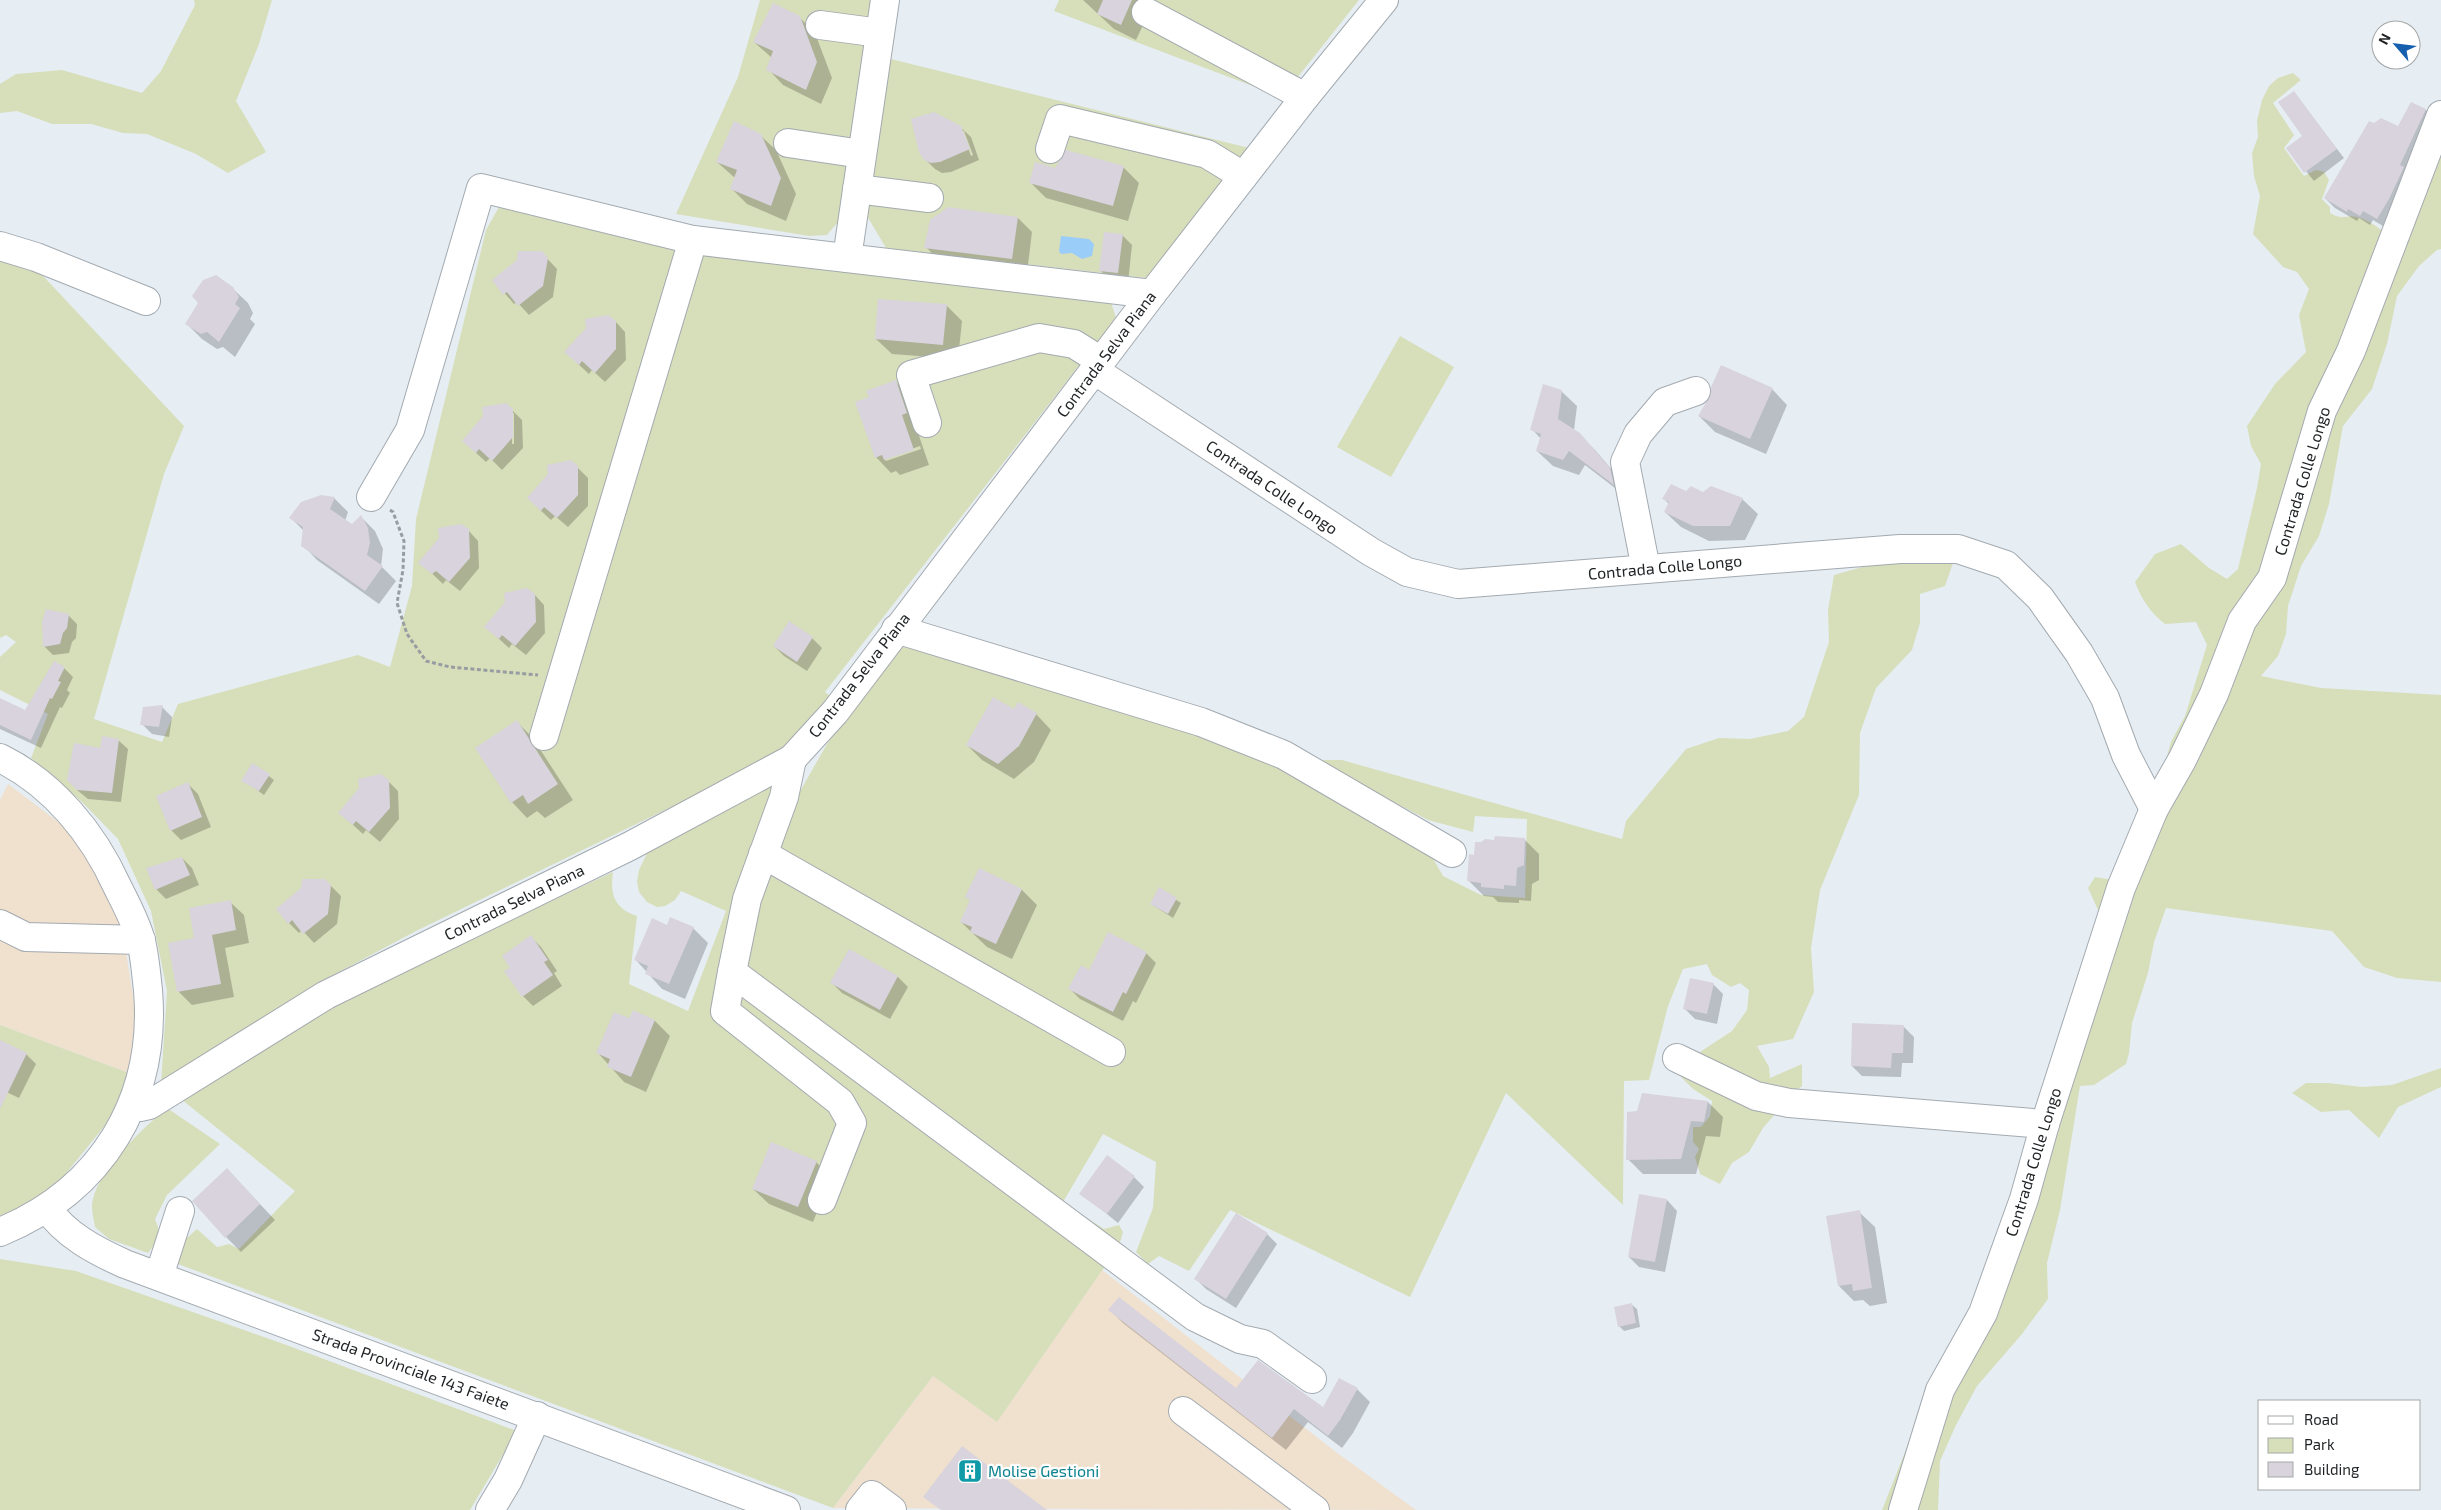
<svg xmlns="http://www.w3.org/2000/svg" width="2441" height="1510" font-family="'Exo 2',sans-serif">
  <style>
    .industrial { fill: #f0e0ce }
    .green { fill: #d7deba }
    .water { fill: #9acdf7 }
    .shadow { fill: #0003; fill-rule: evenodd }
    .building { fill: #d8d3dc }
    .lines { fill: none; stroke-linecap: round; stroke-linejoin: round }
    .minor-casing { stroke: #a3aab0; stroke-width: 30 }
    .major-casing { stroke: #a3aab0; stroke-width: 30 }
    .path { stroke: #979da1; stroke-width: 3; stroke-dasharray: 4 2.5; stroke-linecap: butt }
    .minor { stroke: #fff; stroke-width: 28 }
    .major { stroke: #fff; stroke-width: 28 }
    .labels { text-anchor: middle; stroke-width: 4.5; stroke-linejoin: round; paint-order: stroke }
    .street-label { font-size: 16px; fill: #1f2224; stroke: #fff }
    .culture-label { font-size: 16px; fill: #0d838f; stroke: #fff; text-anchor: start }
  </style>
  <rect width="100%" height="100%" fill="#e6eef4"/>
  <g class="industrial">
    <polygon points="8,784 61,824 94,866 122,927 136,1014 129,1073 0,1025 0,800"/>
    <polygon points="1102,1270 1336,1452 1416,1510 833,1508 933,1376 997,1422"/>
  </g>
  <g class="green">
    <polygon points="194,0 272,0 259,44 236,101 266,152 228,173 196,154 147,134 123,133 91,124 52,124 17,111 0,113 0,84 16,74 62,70 142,93 161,71 195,5"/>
    <polygon points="760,0 874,0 844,215 827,235 809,236 676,214 738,77"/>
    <polygon points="1059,0 1359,0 1282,97 1054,11"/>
    <polygon points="887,58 1249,148 1147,278 886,248 867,216"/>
    <path d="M2293,73L2301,80L2273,103L2294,135L2284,148L2304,176L2316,170L2324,172L2329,180L2322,199L2330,207V213C2344,221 2346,214 2357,217C2367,220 2377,226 2385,233L2441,137V249L2437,250L2419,266L2397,296L2387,344L2372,389L2343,426L2329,504L2319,536L2301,566L2288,606L2286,634L2278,656L2261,676L2321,688L2441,695V982L2397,978L2364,967L2332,931L2166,908L2154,942L2148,973L2132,1023L2129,1053L2126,1064L2094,1085L2080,1086L2060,1210L2047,1263L2048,1299L2022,1334L1977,1386L1956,1425L1940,1461L1938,1510H1882L1935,1377L1978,1295L2009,1206L2099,912L2088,888L2095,877L2113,880L2161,778L2171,742L2185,716L2207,645L2196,622L2165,624C2150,612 2142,600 2135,582L2155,554L2181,544L2209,568L2227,579L2238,569L2257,488L2261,464L2251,446L2247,426L2275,384L2306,352L2299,315L2309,289L2297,272L2283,267L2253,234L2260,196L2254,176L2252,153L2258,137L2257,121L2262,100L2269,86L2278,78Z"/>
    <polygon points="499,207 707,252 1110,299 1116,318 825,692 830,696 792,742 760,764 416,931 322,981 161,1084 167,991 151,911 118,839 82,802 31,758 48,714 0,690 0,657 16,642 6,635 0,638 0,253 30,262 184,426 164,474 94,719 162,742 178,704 358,655 390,667 412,586 416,519 486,230"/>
    <polygon points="1400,336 1454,367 1391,477 1337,447"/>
    <path d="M1954,560L1945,586L1920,594V623L1912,650L1876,688L1860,733L1859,795L1820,890L1811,948L1814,992L1793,1039L1757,1046L1769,1067L1770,1078L1802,1064V1086L1793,1093L1763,1128L1749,1152L1732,1163L1720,1184L1700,1174L1695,1157L1699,1149L1693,1142V1127H1701L1710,1116L1712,1101L1693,1089L1681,1077L1697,1054L1732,1031L1747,1010L1749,990L1740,983L1731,987L1712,975L1707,964L1683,969L1668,1006L1649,1080L1624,1081L1623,1205L1506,1093L1410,1297L1230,1210L1189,1271L1159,1256L1148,1264L1136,1252L1153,1208L1156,1162L1103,1134L1063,1202L1104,1229L1119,1225L1123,1232L1119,1246L997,1422L933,1376L833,1508L178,1264L180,1244L197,1229L217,1247L229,1244L239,1249L295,1191L181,1099L333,1003L613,872C610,894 614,908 637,916L629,984L688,1011L726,911L681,891L675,900L665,906L657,907L647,902L639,892L637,882L639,870L649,849L771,786L782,823L827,744L901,638L1172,722L1314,781L1426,846L1443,876L1481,895L1525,898L1527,819L1475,816L1473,832L1428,820L1314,760H1342L1622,839L1626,821L1686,749L1719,738L1750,739L1788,731L1804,717L1829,642L1828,610L1834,575L1873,564Z"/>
    <polygon points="0,1025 129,1073 115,1113 47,1197 0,1219"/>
    <polygon points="2441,1068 2441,1087 2398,1107 2379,1138 2349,1110 2321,1112 2292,1093 2306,1083 2328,1083 2362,1087 2392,1085"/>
    <path d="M167,1108L220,1144L167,1195L155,1219L161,1236L148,1253L109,1239L95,1227C94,1220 92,1214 92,1207C93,1174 143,1128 167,1108Z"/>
    <polygon points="0,1259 76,1271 281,1343 517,1431 470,1510 0,1510"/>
  </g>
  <polygon class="water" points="1061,236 1089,239 1094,244 1092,256 1082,259 1072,253 1061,254 1059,251"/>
  <g class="shadow">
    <polygon points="1083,0 1153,0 1158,5 1145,21 1136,40 1114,29"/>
    <polygon points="799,17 815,33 832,78 821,104 783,85 768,69 772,58 754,42"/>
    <polygon points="2293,92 2344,158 2314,181 2287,148 2304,136"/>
    <polygon points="2411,103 2426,110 2436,120 2388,229 2373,220 2370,225 2359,218 2357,221 2335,208 2325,198 2398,128"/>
    <path d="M960,127L971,137L979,160L951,172L942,173L935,169L925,159ZM962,131H964L973,155L971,156Z"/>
    <polygon points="760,135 776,150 796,194 786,221 747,204 732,189 735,178 717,162"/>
    <polygon points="1123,167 1139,183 1128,221 1046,198 1031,183"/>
    <polygon points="1018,218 1032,232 1027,273 940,262 926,247"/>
    <polygon points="1122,235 1132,245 1128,283 1111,281 1101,271"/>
    <polygon points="541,252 557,269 553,297 529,315 517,302 514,304 494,281"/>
    <polygon points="232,288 248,303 253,313 250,319 255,324 235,357 223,347 217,349 202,339 187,324 199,303"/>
    <polygon points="946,305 962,321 958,359 892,354 876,339"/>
    <polygon points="615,321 625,332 626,360 605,382 592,370 589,374 576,362"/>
    <path d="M896,382L911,397L917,430L929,465L900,475L896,471L891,473L876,457L870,398ZM920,446L921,449L886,461L884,459Z"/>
    <polygon points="1772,389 1787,405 1766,454 1715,432 1699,416"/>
    <polygon points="1561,391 1577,406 1574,430 1595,450 1625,485 1628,498 1585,465 1579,475 1553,466 1537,451 1541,439 1532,429"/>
    <path d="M512,410L522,420L523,448L502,470L490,458L486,462L474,451ZM512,413H514V444H512Z"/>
    <polygon points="577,467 588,478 588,506 568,527 555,516 551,520 538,508"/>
    <polygon points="1687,492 1742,499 1758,514 1745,540 1709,541 1681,527 1665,512 1669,504 1664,499"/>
    <polygon points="334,498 348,512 345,521 352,526 361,517 375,531 383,549 381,566 396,581 379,604 317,560 303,545 304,531 291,518"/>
    <polygon points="468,530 478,541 479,568 460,591 446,580 443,584 420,562"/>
    <polygon points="534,594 544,605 545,633 526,655 512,644 509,648 486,627"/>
    <polygon points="68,615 77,624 76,638 72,642 69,653 53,655 44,646"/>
    <polygon points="790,623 812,638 822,648 807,671 784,656 774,646"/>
    <polygon points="64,668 73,677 67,690 70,693 62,708 60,707 41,748 0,729 0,700 26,712"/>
    <polygon points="162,707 172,717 169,737 152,734 142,724"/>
    <polygon points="1036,714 1051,730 1034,762 1014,779 982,760 967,745"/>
    <polygon points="517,722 532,737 573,800 545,818 537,811 527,818 512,802"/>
    <polygon points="118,740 128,749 121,802 88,799 77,790 101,750"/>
    <polygon points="253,764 274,780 264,795 243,780"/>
    <polygon points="388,781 398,791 399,819 380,842 366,830 363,834 340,813"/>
    <polygon points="188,784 198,794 211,827 181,840 171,830"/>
    <polygon points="1524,839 1539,854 1539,880 1532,884 1531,901 1519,900 1519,903 1498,902 1493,897 1484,896 1469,881 1475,856 1496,841"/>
    <polygon points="182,858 192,868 199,885 166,899 156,889"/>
    <polygon points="325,880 341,896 337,924 314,943 302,930 299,933 289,923"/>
    <polygon points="1160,889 1181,903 1173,918 1151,904"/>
    <polygon points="1022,890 1037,905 1012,959 987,947 961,922 971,901 967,897"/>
    <polygon points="230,902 244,915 249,943 225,948 234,997 192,1005 179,992 170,944 196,939"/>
    <polygon points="668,926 693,928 708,943 685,999 662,989 635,959"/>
    <polygon points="531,937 541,947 557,971 554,973 562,986 533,1006 523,996 511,968"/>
    <polygon points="849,951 898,977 908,987 890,1019 842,993 832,983"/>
    <polygon points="1146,953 1156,963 1136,1003 1133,1001 1123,1021 1080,999 1070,989 1089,971"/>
    <polygon points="1713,984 1723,994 1717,1024 1695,1019 1685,1009"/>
    <polygon points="633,1012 655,1021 670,1036 646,1092 624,1082 598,1053 630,1020"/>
    <polygon points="1904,1027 1914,1037 1913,1063 1902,1063 1901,1077 1862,1076 1852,1066"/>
    <polygon points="0,1041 26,1054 36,1064 19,1098 0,1089"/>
    <polygon points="1708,1102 1723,1117 1720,1137 1706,1136 1696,1174 1643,1174 1628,1159"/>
    <polygon points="816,1162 831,1177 813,1222 769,1204 753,1189"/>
    <polygon points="1134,1177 1144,1187 1118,1223 1081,1193"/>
    <polygon points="242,1185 275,1220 241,1252 226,1237"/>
    <polygon points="1667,1200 1677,1211 1665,1272 1639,1267 1629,1257"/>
    <polygon points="1859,1212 1875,1227 1887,1303 1870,1306 1863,1300 1854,1301 1839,1286 1828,1217"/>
    <polygon points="1267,1234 1277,1244 1236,1308 1206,1289 1196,1279"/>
    <polygon points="1632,1305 1637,1309 1640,1327 1624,1331 1619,1326"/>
    <polygon points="1110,1310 1236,1390 1324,1408 1357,1389 1370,1402 1353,1433 1342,1448 1308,1422 1286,1450 1123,1323"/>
  </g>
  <g class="building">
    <polygon points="1103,0 1132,0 1121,25 1097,14"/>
    <polygon points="773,3 800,16 817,62 806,90 766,70 773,51 753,42"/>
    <polygon points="2294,91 2337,149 2304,173 2286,148 2302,136 2278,102"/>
    <polygon points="2411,102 2426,109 2400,165 2404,167 2389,199 2377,219 2363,211 2360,216 2348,209 2347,212 2324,198 2369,121 2374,123 2381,118 2398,126"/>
    <polygon points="934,112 961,126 970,149 940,162 931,163 924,160 919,152 911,119"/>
    <polygon points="734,121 761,134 781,178 771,206 730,189 737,170 716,162"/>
    <polygon points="1066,150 1124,166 1113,206 1029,183 1035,162 1055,168"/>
    <polygon points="948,207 1018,217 1012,259 924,248 930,220"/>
    <polygon points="1104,232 1123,234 1118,273 1099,271"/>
    <polygon points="518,251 542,251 548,258 543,286 518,306 507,292 503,295 492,280 517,260"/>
    <polygon points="216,275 233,287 239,297 235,304 240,308 219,342 207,332 201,334 185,324 198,303 192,296 203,280"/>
    <polygon points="878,299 947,304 943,345 875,339"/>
    <polygon points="608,315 616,321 616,349 595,373 582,361 579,365 564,352 586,328 585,319"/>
    <polygon points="1721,365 1773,388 1750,439 1698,416 1711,394 1711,387"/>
    <polygon points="896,380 907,413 902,415 914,450 884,460 882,455 875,458 855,402 869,397 866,391"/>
    <polygon points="1543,384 1562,390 1558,419 1580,433 1610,468 1614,485 1569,451 1563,460 1536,451 1541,434 1530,430"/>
    <polygon points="506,403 513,409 513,437 492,461 479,449 476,453 462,441 483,416 482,407"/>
    <polygon points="571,460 578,466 578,495 557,518 544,507 541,511 527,498 548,474 547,465"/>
    <polygon points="1671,484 1686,491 1691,486 1703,492 1711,486 1743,498 1730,526 1693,526 1664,512 1669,502 1662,499"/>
    <polygon points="321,495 335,497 330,509 352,524 361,515 368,528 370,543 367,555 383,566 365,591 301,546 303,527 289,518 301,502"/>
    <polygon points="461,524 469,529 470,558 449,582 436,571 432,574 418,563 439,538 438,528"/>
    <polygon points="527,588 535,594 536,622 515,646 502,635 499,639 484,627 505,602 504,593"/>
    <polygon points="46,609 69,614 67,628 63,633 60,644 43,647 42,622"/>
    <polygon points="789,621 813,637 797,662 773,646"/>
    <polygon points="54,661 65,667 58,681 61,682 52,699 50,698 31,740 0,725 0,698 25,710"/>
    <polygon points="993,697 1014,709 1018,702 1037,713 1019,746 998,764 966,745"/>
    <polygon points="163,705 159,727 140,725 143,707"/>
    <polygon points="517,720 558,784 528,804 523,795 511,803 475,748"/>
    <polygon points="102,736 119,739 112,793 77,790 67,780 74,743 100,748"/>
    <polygon points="252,763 270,774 259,791 241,781"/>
    <polygon points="381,774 389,780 390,808 369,832 356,821 353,825 338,813 359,788 358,779"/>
    <polygon points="188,782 202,817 170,831 156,796"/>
    <polygon points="1495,836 1525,838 1524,865 1517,868 1516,886 1504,885 1504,889 1481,887 1481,883 1467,881 1469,854 1474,855 1475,842 1481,842 1485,839 1494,840"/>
    <polygon points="182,857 190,875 155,890 146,868"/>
    <polygon points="979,868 1022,889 996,944 970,932 972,927 960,922 970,900 965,897"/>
    <polygon points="302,879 325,879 331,885 328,914 303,934 292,920 288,924 276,909 301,888"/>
    <polygon points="1159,887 1177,898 1168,914 1150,904"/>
    <polygon points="231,900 236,930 212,935 221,984 177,992 168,943 194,938 189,908"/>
    <polygon points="670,917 694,927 669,984 645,974 648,966 634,960 652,918 667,925"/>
    <polygon points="1108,932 1147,952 1126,994 1123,992 1113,1012 1068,989 1081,965 1089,970"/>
    <polygon points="531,935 548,960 544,962 553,975 522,997 504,971 510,968 502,956"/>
    <polygon points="849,949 898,976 880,1010 830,983"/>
    <polygon points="1690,978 1714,983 1707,1014 1683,1009"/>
    <polygon points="633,1010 655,1020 631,1077 607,1067 610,1059 596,1053 614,1012 629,1018"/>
    <polygon points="1852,1023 1904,1025 1903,1053 1892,1053 1891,1068 1851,1066"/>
    <polygon points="0,1040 27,1053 0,1109"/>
    <polygon points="1642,1093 1708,1101 1704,1122 1691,1121 1681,1159 1626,1160 1627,1112 1637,1111"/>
    <polygon points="771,1142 817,1161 798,1207 752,1189"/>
    <polygon points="1107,1155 1135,1176 1107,1214 1079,1194"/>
    <polygon points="227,1168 260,1204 225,1238 192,1201"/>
    <polygon points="1639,1194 1667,1199 1655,1262 1628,1257"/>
    <polygon points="1860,1210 1872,1288 1853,1291 1852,1284 1838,1286 1826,1216"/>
    <polygon points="1236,1213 1268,1233 1226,1299 1194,1279"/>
    <polygon points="1119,1297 1236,1388 1258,1360 1323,1407 1339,1378 1358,1388 1340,1420 1328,1436 1294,1409 1272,1438 1108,1310"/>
    <polygon points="1632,1303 1636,1323 1618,1327 1614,1307"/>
    <polygon points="962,1446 1047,1510 941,1510 923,1497"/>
  </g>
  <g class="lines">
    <defs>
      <g id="minor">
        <polyline points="1146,12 1305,97"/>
        <polyline points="820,25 880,33"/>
        <polyline points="788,143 862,154"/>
        <polyline points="1050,149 1060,119 1207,154 1243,176"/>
        <polyline points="857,189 929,198"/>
        <polyline points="0,246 36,257 146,301"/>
        <polyline points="847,258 885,0"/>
        <polyline points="1094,370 1371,552 1407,572 1458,584 1900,549 1958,549 2006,565 2040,598 2079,653 2105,698 2126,755 2154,809"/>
        <polyline points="927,423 911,375 1039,338 1074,344 1101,361"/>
        <polyline points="371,497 410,430 481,188 693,240 1152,294"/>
        <polyline points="1646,569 1625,462 1638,434 1665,402 1696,391"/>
        <polyline points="896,629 1201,722 1284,755 1452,853"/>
        <polyline points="544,736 693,240"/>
        <polyline points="792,759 784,797 747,899 732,972 1195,1317 1240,1339 1263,1344 1312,1379"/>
        <polyline points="763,854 1111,1052"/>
        <polyline points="0,924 26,937 141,940"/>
        <polyline points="732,972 725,1011 840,1102 852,1123 822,1200"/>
        <polyline points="1677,1058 1756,1096 1789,1103 2045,1124"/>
        <polyline points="133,1105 140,1107 149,1105 326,995 630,846 792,759 835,712 1152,294 1305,97 1384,0"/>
        <polyline points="159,1276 180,1211"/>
        <polyline points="1183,1411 1315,1510"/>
        <polyline points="490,1510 508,1480 537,1416"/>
        <polyline points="860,1510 872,1495 892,1510"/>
        <polyline points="1903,1510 1940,1390 1983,1313 2024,1199 2045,1124 2121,888 2154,809 2182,760 2214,694 2242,621 2272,578 2322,411 2351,351 2441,115"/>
      </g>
      <g id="major">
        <path d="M0,758C53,784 93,833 117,886C126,904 136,922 141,941C145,957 146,973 148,990C157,1100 102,1190 0,1232"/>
        <path d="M47,1208C65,1235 96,1251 125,1264L786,1510"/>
      </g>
    </defs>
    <use href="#minor" class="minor-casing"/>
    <use href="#major" class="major-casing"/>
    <polyline class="path" points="390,510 393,512 404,541 403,570 397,603 407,634 426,661 450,667 538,675"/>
    <use href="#minor" class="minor"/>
    <use href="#major" class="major"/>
  </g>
  <defs>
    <symbol id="building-square" viewBox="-11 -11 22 22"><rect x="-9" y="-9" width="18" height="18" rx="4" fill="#0f9aa8" stroke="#fff"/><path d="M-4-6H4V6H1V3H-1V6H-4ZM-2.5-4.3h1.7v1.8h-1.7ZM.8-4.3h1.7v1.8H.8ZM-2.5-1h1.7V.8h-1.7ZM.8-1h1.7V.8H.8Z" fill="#fff"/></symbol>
  </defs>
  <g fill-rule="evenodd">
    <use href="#building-square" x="956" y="1457" width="28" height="28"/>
  </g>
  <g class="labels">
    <g class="street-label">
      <text transform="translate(1106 354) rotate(-53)" y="6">Contrada Selva Piana</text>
      <text transform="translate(2302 481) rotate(-73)" y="6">Contrada Colle Longo</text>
      <text transform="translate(1272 487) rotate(34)" y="6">Contrada Colle Longo</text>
      <text transform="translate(1665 567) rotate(-5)" y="6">Contrada Colle Longo</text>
      <text transform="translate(859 675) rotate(-52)" y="6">Contrada Selva Piana</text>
      <text transform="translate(514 902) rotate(-26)" y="6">Contrada Selva Piana</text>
      <text transform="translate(2033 1162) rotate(-73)" y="6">Contrada Colle Longo</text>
      <text transform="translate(411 1369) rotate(20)" y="6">Strada Provinciale 143 Faiete</text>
    </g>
    <g class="culture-label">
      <text x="988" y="1477">Molise Gestioni</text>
    </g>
  </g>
  <rect x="2258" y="1400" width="162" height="90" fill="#ffffff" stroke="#a5a7a7"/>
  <rect x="2268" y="1416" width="25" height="8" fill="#ffffff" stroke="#a5a7a7"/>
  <text x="2304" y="1425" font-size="15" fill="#1f2224">Road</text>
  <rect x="2268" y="1438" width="25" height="15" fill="#d7deba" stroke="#a5a7a7"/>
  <text x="2304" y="1450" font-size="15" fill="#1f2224">Park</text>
  <rect x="2268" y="1462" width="25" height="15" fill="#d8d3dc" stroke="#a5a7a7"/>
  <text x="2304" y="1475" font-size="15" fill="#1f2224">Building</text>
  <g transform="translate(2396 45) rotate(298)"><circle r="24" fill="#ffffff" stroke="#a5a7a7"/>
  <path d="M0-4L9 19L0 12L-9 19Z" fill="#165faf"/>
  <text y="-8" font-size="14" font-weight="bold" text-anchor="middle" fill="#1f2224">N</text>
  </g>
</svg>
